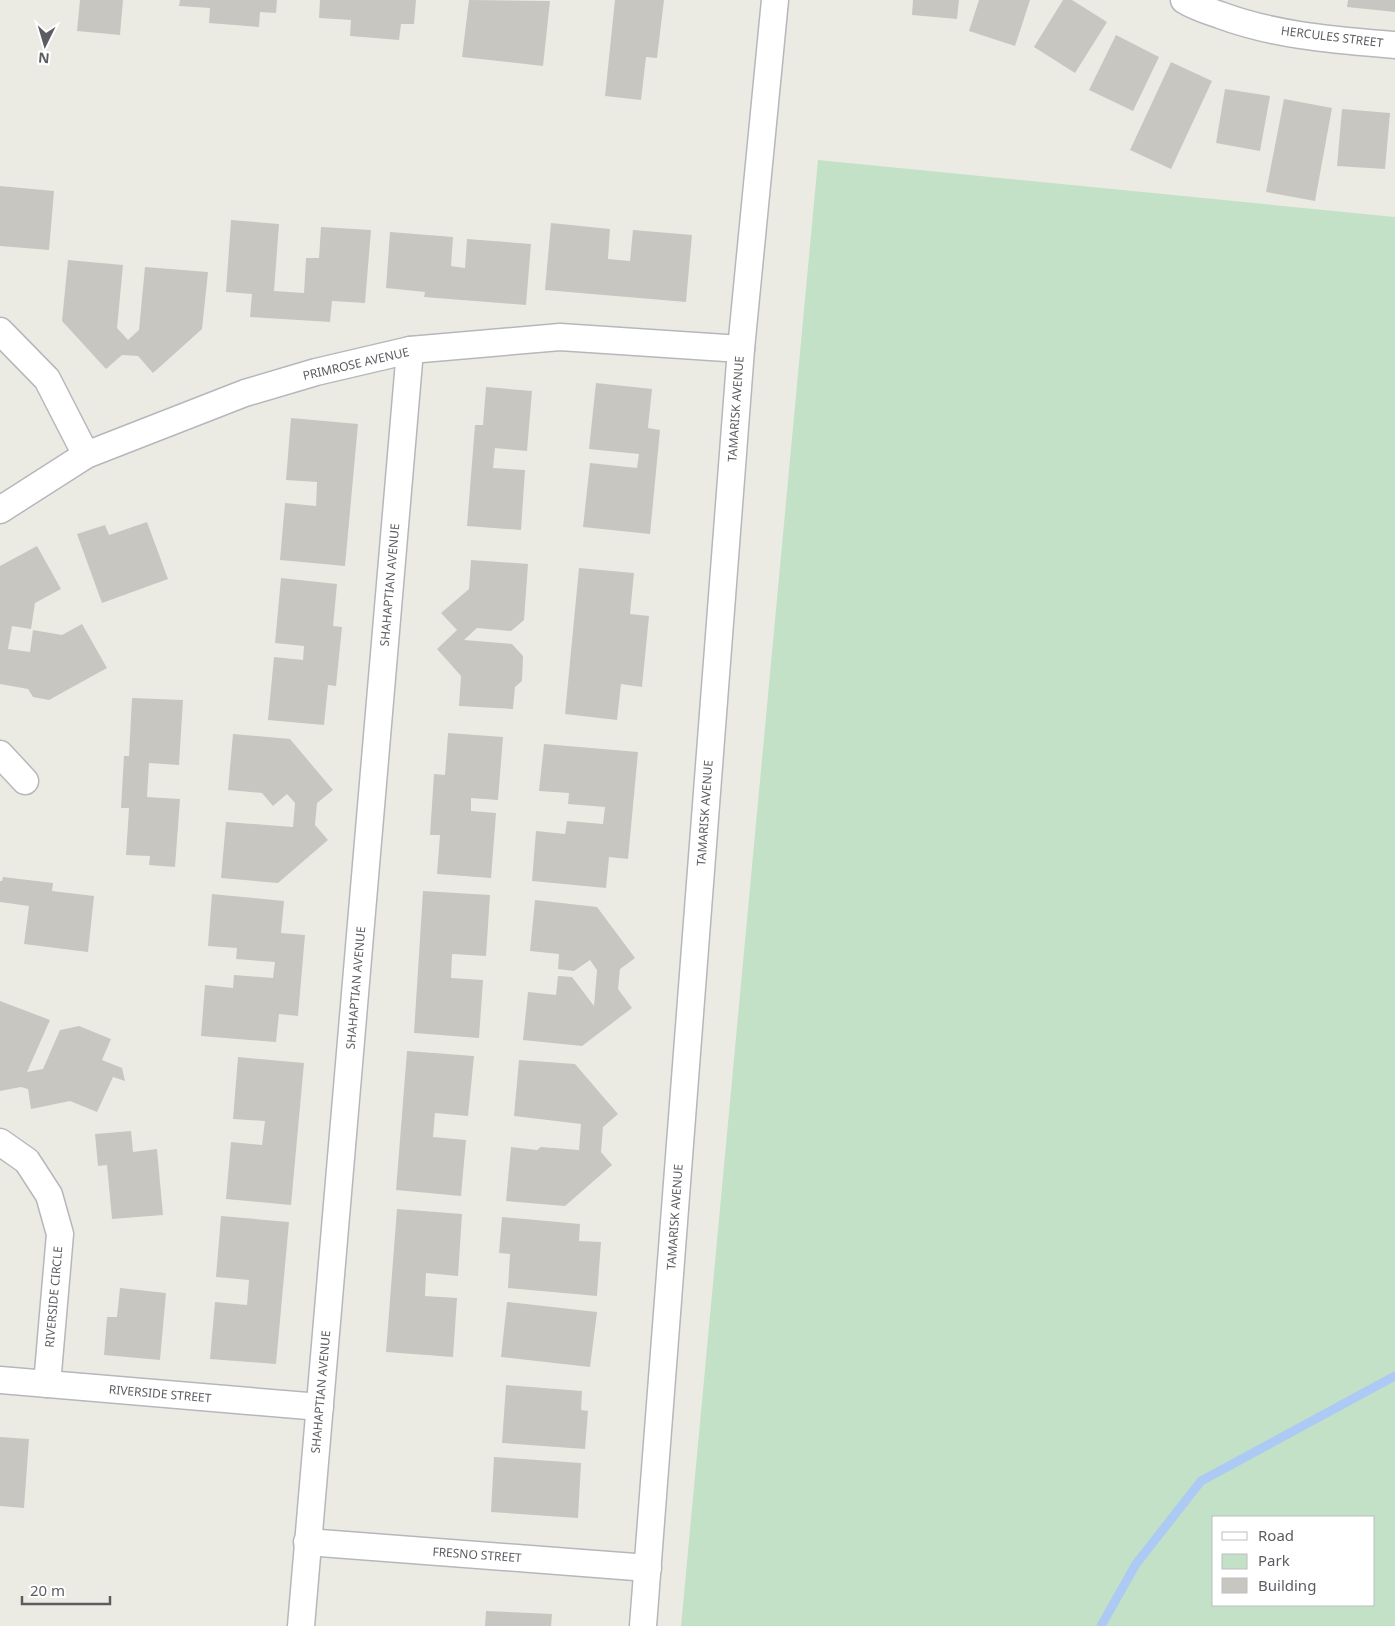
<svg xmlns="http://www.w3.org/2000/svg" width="1395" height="1626" font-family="'Noto Sans',sans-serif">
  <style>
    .green { fill: #c3e1c7; fill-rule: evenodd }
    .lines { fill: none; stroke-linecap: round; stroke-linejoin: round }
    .stream { stroke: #accaf4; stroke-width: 9 }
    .building { fill: #c8c6c0 }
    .street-casing { stroke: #b6b7bc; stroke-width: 29 }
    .street { stroke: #fff; stroke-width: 26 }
    .labels { text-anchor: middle; stroke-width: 4; stroke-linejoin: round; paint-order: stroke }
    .street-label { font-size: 12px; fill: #5b5d62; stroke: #fff }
  </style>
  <rect width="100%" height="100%" fill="#ecebe3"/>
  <path class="green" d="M818,160L1395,217V1626H681ZM1214,1517H1374V1605H1214Z"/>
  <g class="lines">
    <polyline class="stream" points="1101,1626 1136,1564 1201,1481 1395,1376"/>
  </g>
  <g class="building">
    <polygon points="80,0 123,0 120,35 77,31"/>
    <polygon points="180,0 277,0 276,13 260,12 259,27 209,23 210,8 179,6"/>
    <polygon points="320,0 416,0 414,24 401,24 399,40 350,36 351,20 319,18"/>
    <polygon points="469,0 550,1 543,66 462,57"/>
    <polygon points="615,0 664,0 657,58 646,57 641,100 605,96"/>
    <polygon points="913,0 959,0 957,19 912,15"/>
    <polygon points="979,0 1030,0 1015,46 969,31"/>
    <polygon points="1063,0 1072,0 1107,22 1075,73 1034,47"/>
    <polygon points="1348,0 1395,0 1395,12 1347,7"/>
    <polygon points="1116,35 1159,57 1133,111 1089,90"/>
    <polygon points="1171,62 1212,81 1171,169 1130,150"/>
    <polygon points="1225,89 1270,96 1260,151 1216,143"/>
    <polygon points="1284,99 1332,108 1315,201 1266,192"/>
    <polygon points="1342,109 1390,113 1385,169 1337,166"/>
    <polygon points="0,186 54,191 49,250 0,246"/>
    <polygon points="231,220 279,224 274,291 304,293 306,258 319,258 321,227 371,230 365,303 332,301 330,322 250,317 252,294 226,292"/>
    <polygon points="551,223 610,229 608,259 630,261 633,230 692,235 686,302 545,290"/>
    <polygon points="390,232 453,237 451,266 465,268 467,239 531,244 526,305 424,297 425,292 386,288"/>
    <polygon points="68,260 123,265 117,328 128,340 139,330 145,267 208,272 202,329 153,373 138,356 122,355 106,369 62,321"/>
    <polygon points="596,383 652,389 648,428 660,430 650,534 583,527 590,463 637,468 639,454 589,449"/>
    <polygon points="486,387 532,391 527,451 495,448 493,468 525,470 521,530 467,526 475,425 483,425"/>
    <polygon points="291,418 358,424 345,566 280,560 285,503 316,506 317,482 286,480"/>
    <polygon points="147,522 168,579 102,603 77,534 105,525 109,535"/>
    <polygon points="37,546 61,589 35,603 31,629 12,626 8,649 30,652 33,630 62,635 82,624 107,668 49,700 33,697 28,689 0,684 0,566"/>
    <polygon points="471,560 528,564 524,620 511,631 477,628 464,640 512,644 523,656 522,681 515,687 513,709 459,706 461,676 437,649 457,630 441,613 469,589"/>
    <polygon points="579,568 634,573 630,614 649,616 642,687 621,684 617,720 565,714"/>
    <polygon points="281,578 337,584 333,626 342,627 336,686 328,685 324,725 268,720 274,657 303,660 304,646 275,643"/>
    <polygon points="132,698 183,700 179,765 149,763 147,797 180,799 175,867 149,865 150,856 126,855 129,808 121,808 124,756 129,756"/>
    <polygon points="448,733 503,737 498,800 471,798 471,811 496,813 491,878 437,874 440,835 430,835 434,774 445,775"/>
    <polygon points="233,734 290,739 333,790 317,803 315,825 328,840 278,883 221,878 226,822 293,827 295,803 287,794 273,806 262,793 228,790"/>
    <polygon points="544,744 638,752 628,859 609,857 606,888 532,881 536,831 565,834 567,821 603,824 605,807 568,804 569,793 539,791"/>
    <polygon points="3,877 53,883 52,891 94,896 88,952 24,944 29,906 0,902 0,881 2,881"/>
    <polygon points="423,891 490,895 486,956 452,954 451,978 483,980 479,1038 414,1033"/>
    <polygon points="212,894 284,901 281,933 305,935 298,1016 279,1014 276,1042 201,1036 205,985 233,988 234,975 273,978 275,962 236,959 237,948 208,946"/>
    <polygon points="535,900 597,907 635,958 620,969 618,989 632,1008 582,1046 523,1040 528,992 556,995 558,976 572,977 594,1006 597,970 590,960 574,971 558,969 559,954 530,951"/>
    <polygon points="0,1001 50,1020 27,1072 43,1069 60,1030 79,1026 111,1039 102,1060 122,1068 125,1081 113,1077 97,1112 70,1101 31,1109 28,1089 21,1087 0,1091"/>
    <polygon points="407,1051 474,1056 468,1116 435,1113 433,1137 466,1140 461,1196 396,1190"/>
    <polygon points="238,1057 304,1063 291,1205 226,1199 231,1142 262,1145 265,1121 233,1119"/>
    <polygon points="519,1060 575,1064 618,1114 603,1127 601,1152 612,1165 565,1206 506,1201 511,1147 537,1150 541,1147 579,1150 581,1124 514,1116"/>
    <polygon points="131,1131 133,1152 157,1149 163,1215 112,1219 107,1165 98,1166 95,1134"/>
    <polygon points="397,1209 462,1214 458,1276 426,1273 425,1296 457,1298 453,1357 386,1352"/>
    <polygon points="221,1216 289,1222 276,1364 210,1359 215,1302 247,1305 249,1280 216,1277"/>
    <polygon points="502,1217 580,1224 579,1241 601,1242 597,1296 508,1288 510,1254 499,1253"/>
    <polygon points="120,1288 166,1293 160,1360 104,1355 107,1317 117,1317"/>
    <polygon points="507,1302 597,1312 590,1367 501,1357"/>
    <polygon points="506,1385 582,1391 581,1410 588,1411 585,1449 502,1443"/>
    <polygon points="0,1437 29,1439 24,1508 0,1506"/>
    <polygon points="494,1457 581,1463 578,1518 491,1512"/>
    <polygon points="486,1611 552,1614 551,1626 485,1626"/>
  </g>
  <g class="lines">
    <defs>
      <g id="street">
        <path d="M1184,0C1195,7 1208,11 1220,15C1276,36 1336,40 1395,45"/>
        <polyline points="0,331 47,379 86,455"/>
        <polyline points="0,510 86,455 245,393 316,372 410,350 560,337 741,349"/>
        <polyline points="0,754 25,781"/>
        <polyline points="0,1142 27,1161 49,1195 60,1234 47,1384"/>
        <polyline points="0,1380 320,1407"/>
        <polyline points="307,1542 648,1568"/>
        <polyline points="301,1626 410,350"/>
        <polyline points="643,1626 741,349 775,0"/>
      </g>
    </defs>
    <use href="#street" class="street-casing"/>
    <use href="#street" class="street"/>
  </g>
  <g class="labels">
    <g class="street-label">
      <text transform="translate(1332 37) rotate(7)" y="4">HERCULES STREET</text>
      <text transform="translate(356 364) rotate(-13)" y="4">PRIMROSE AVENUE</text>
      <text transform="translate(736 409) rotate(-86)" y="4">TAMARISK AVENUE</text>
      <text transform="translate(390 585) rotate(-85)" y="4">SHAHAPTIAN AVENUE</text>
      <text transform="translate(705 813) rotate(-86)" y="4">TAMARISK AVENUE</text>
      <text transform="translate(356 988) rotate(-85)" y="4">SHAHAPTIAN AVENUE</text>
      <text transform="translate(675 1217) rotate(-86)" y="4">TAMARISK AVENUE</text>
      <text transform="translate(54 1297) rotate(-85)" y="4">RIVERSIDE CIRCLE</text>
      <text transform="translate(321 1392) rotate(-85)" y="4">SHAHAPTIAN AVENUE</text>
      <text transform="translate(160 1394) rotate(5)" y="4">RIVERSIDE STREET</text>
      <text transform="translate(477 1555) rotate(4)" y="4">FRESNO STREET</text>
    </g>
  </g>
  <rect x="1212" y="1516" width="162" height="90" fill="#ffffff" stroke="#bdbec0"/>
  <rect x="1222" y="1532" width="25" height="8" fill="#ffffff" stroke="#bdbec0"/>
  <text x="1258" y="1541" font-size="15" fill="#5b5d62">Road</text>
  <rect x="1222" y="1554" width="25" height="15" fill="#c3e1c7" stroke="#bdbec0"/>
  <text x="1258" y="1566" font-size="15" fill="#5b5d62">Park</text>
  <rect x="1222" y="1578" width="25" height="15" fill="#c8c6c0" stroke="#bdbec0"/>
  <text x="1258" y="1591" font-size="15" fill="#5b5d62">Building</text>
  <g transform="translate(45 45) rotate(185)" stroke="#ffffff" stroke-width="4" paint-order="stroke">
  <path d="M0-4L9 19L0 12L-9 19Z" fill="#5b5d62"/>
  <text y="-8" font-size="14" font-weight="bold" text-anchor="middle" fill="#5b5d62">N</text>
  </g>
  <path d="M22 1596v8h88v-8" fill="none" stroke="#5b5d62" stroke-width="2.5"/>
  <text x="30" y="1596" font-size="15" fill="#5b5d62" stroke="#ffffff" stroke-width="4" paint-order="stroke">20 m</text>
</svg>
